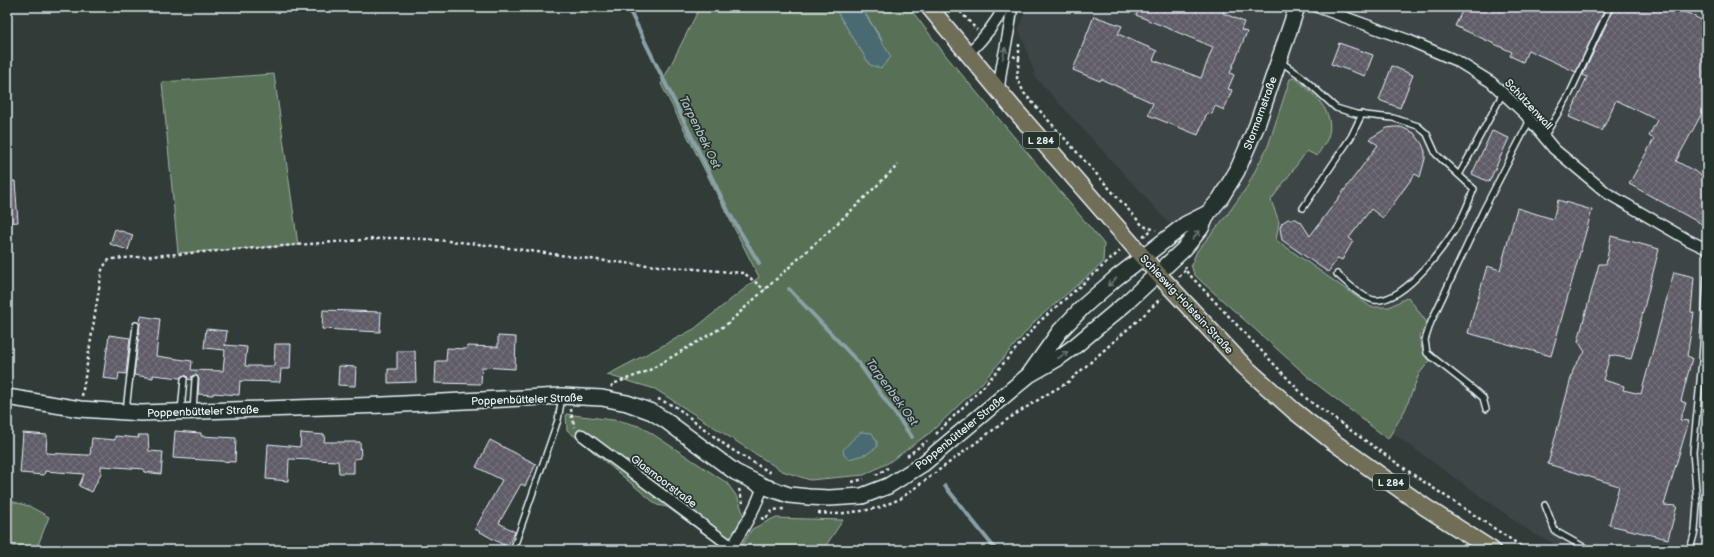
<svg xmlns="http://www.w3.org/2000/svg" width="1714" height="557" font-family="'Balsamiq Sans',sans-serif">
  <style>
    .built { fill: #3e4546 }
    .green { fill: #587156; stroke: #a0b1a7 }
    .water { fill: #4a6b71; stroke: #89a1a7 }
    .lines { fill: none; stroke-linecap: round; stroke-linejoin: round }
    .stream { stroke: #89a1a7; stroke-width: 4 }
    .building { fill: url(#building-cross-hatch); stroke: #e8f1f8 }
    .lane-casing { stroke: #e8f1f8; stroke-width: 8 }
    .street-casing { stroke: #e8f1f8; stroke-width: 13 }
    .secondary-casing { stroke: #e8f1f8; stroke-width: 18 }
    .primary-casing { stroke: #e8f1f8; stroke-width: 19 }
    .path { stroke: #e8f1f8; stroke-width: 2.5; stroke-dasharray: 3 3; stroke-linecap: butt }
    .lane { stroke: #26332d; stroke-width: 5 }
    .street { stroke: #26332d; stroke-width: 10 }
    .secondary { stroke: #26332d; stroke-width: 15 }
    .primary { stroke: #716e59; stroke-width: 16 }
    .oneway { stroke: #6a7674 }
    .labels { text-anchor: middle; stroke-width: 3.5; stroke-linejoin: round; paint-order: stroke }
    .shield { fill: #26332d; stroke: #aeb8bb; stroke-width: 1 }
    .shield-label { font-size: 10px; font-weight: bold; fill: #e8f1f8 }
    .street-label { font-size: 11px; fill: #e8f1f8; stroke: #26332d }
    .water-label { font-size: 12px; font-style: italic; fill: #a9bbc2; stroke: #26332d }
  </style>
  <defs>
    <pattern id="building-cross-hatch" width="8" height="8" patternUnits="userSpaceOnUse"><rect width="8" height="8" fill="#5e5b66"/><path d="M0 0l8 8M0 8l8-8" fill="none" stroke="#75737d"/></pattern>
  </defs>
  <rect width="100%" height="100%" fill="#313b38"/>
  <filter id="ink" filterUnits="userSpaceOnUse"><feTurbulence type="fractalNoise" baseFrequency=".025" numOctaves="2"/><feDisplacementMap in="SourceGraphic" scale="8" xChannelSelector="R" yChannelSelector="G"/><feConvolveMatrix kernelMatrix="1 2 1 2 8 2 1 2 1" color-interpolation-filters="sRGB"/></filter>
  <g filter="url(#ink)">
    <polygon class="built" points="1027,7 1707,7 1707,550 1566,550 1529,531 1317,379 1201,258 1036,78 1019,29"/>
    <g class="green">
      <polygon points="700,7 834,7 870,65 882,40 861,7 909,7 947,57 1104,244 1103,263 1036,320 982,383 931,432 888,463 864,475 810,480 782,471 655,389 607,375 694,329 759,277 661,84"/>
      <polygon points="274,74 298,245 178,253 162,82"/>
      <path d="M1295,78C1311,92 1337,111 1328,137C1326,143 1320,150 1317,156L1307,151L1271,200L1279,222L1276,240L1371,307H1389L1408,297L1428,324L1419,336L1422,349L1432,358L1419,374L1405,410L1388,439L1315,383L1203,283L1194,274L1191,265L1197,251L1227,215L1247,187L1258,165L1268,146L1290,79Z"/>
      <polygon points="566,414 621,421 642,427 727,483 738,498 744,516 725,549 667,507 657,505 567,430"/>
      <polygon points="7,500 29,506 49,517 36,550 7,550"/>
      <polygon points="774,518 843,520 823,550 745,550 741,547 752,529"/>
    </g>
    <g class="water">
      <polygon points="834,7 861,7 891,57 881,68 870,65"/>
      <polygon points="861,432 872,433 877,442 877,447 867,454 849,459 844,455 843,450 851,441"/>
    </g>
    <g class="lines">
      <g class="stream">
        <polyline points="628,7 729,213 759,263"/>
        <polyline points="789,289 858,362 912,437"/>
        <polyline points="945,486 996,550"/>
      </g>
    </g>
    <g class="building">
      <polygon points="1140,7 1188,7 1197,11 1198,7 1226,7 1223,13 1244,22 1241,30 1247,32 1230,73 1234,75 1228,89 1232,90 1224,110 1215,106 1212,114 1207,113 1198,135 1148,115 1153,103 1101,79 1100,81 1073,70 1094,16 1122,26 1118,34 1157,51 1153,60 1201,78 1213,47 1136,15"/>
      <polygon points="1464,7 1606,7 1576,72 1528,50 1523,62 1510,56 1512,52 1455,26"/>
      <polygon points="1614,7 1676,7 1707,23 1707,104 1676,161 1707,178 1707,227 1629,184 1654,139 1649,136 1657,120 1616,100 1602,131 1569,117 1587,77 1583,75"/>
      <polygon points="1339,43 1373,55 1365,76 1331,64"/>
      <polygon points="1392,66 1413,75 1400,108 1379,100"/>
      <polygon points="1394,127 1401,127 1414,133 1422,144 1425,151 1425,159 1420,177 1415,174 1383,218 1371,209 1349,238 1353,241 1342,260 1338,258 1328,272 1282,240 1280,228 1282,223 1288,219 1296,219 1301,222 1310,236 1378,145 1369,139 1387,128"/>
      <polygon points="1492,131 1509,138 1489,182 1472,174"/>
      <polygon points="7,181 15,181 18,222 7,223"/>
      <polygon points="1558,200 1592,210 1551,356 1468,333 1487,266 1500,270 1517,208 1553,219"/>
      <polygon points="115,229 133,235 128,250 110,244"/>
      <polygon points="1611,236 1659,249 1631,359 1610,355 1603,380 1624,386 1623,390 1641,394 1674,272 1694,277 1691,312 1694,313 1687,356 1692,358 1681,401 1686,403 1680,420 1689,421 1664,505 1677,506 1668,539 1609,525 1619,486 1548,464 1574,367 1585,352 1578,341 1599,264 1606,264"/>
      <polygon points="323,310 381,312 380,332 322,329"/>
      <polygon points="141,316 160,319 156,356 192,361 191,370 223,371 225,350 204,348 206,329 227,331 225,346 226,345 247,347 245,366 274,366 275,344 291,344 290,369 281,369 280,382 240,381 239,395 213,393 213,395 198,394 199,379 196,375 192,376 191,380 188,379 187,376 184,375 180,378 153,375 153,378 134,375"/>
      <polygon points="109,335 130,338 126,374 119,373 118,380 103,378"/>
      <polygon points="498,336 516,337 515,369 482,367 481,384 435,383 436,361 446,361 447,348 466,349 467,346 498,347"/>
      <polygon points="397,351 415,351 416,382 388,383 388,369 397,369"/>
      <polygon points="339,366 356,367 355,386 338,385"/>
      <polygon points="175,431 201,433 201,436 236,438 235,462 173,458"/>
      <polygon points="23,433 47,435 46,453 86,455 90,455 92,438 115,440 115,436 139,438 138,435 148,435 149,451 163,452 161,474 144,472 144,469 101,466 101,473 92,492 79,486 84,474 45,471 44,475 20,473"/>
      <polygon points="301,433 325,435 324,442 360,442 361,458 354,459 354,473 339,473 338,461 289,459 288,481 266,479 268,444 300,447"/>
      <polygon points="490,440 536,464 525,486 521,484 499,523 515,532 507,547 475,529 502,480 476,467"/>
    </g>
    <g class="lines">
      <defs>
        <g id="lane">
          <path d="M1281,62L1301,76L1336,108L1356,114L1393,118L1418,126L1427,134L1436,154L1474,189C1470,198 1467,208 1462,217C1450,241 1404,304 1374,300C1362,298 1346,282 1337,274"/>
          <polyline points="1544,137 1569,95 1610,7"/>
          <polyline points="1459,175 1503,93"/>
          <polyline points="1303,208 1351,137 1362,114"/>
          <polyline points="1486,409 1483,398 1474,390 1427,353 1425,340 1431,322 1483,211 1530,120"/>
          <polyline points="126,410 136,325"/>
          <polyline points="181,411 184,379"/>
          <polyline points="193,411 195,379"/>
          <polyline points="1545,505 1555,531 1589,550"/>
          <polyline points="513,550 558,420 562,397"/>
          <polyline points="1690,550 1695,531 1697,503 1693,452 1702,361 1707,277"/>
        </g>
        <g id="street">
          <polyline points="1317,7 1408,40 1457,61 1491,82 1525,114 1554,149 1607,193 1688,240 1707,249"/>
          <path d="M968,54C982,40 995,25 1004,7"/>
          <path d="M999,91C1000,62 1010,36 1012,7"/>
          <polyline points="582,435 732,547"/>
          <path d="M736,550L732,547C744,527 756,508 763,486"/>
        </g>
        <g id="secondary">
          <polyline points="1031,372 1060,331 1084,306 1116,278 1186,224 1208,213"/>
          <polyline points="7,397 80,409 141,413 384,405 562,396 602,398 627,403 652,412 665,420 735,472 763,486 789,495 809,497 829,498 862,496 888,486 923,464 1029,375 1057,359 1075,346 1125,304 1184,249 1201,228 1208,213 1220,199 1237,171 1257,125 1297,7"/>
        </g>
        <polyline id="primary" points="929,7 1014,109 1157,273 1244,366 1293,410 1332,441 1425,507 1492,550"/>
      </defs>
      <use href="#lane" class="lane-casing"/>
      <use href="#street" class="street-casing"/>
      <use href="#secondary" class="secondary-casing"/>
      <use href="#primary" class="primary-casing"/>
      <g class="path">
        <polyline points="956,7 977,30"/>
        <polyline points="1013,56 1019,59 1017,78 1024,93 1143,226 1156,230"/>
        <polyline points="1019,59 1019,41"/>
        <polyline points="1143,236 1152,230"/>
        <polyline points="1186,266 1185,270 1308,400 1418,478 1527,550"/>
        <polyline points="1179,277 1185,270"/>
        <polyline points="611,387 613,384 648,371 726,325 854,208 898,165"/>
        <path d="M82,396L102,270L107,261L112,259L388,238C451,238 512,249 575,257C631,265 688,268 744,273L765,290"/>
        <polyline points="658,399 676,407 729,448 771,473"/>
        <polyline points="571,409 572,418 575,427"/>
        <polyline points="936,434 984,386 1039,322 1120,251"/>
        <polyline points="907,456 927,441"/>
        <polyline points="876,475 888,468"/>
        <polyline points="852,482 864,479"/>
        <polyline points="739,489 743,503"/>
        <polyline points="818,513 836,514 861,511 878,508 900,499 1008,419 1049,393 1067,383 1147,312 1161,298"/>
        <polyline points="761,518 765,519 773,510 785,509"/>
      </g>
      <use href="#lane" class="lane"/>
      <use href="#street" class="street"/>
      <use href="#secondary" class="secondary"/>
      <use href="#primary" class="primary"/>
    </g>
    <defs><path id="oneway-shaft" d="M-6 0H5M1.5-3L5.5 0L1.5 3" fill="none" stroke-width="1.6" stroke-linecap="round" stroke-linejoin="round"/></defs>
    <g class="oneway">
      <use href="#oneway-shaft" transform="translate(1004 53) rotate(-77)"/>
      <use href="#oneway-shaft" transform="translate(1196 235) rotate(-51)"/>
      <use href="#oneway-shaft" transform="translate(1112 282) rotate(139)"/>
      <use href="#oneway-shaft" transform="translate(1063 355) rotate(-35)"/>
    </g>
  </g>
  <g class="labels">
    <g class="shield">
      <rect x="1023" y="132" width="36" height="16" rx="3"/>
      <rect x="1373" y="474" width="36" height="16" rx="3"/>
    </g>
    <g class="shield-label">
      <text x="1041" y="144">L 284</text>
      <text x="1391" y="486">L 284</text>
    </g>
    <g class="street-label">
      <text transform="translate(1529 104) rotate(47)" y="4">Schützenwall</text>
      <text transform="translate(1260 113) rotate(-70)" y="4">Stormarnstraße</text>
      <text transform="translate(1187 304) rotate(47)" y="4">Schleswig-Holstein-Straße</text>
      <text transform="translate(527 399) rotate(-2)" y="4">Poppenbütteler Straße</text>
      <text transform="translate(203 411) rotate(-2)" y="4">Poppenbütteler Straße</text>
      <text transform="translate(960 432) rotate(-39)" y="4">Poppenbütteler Straße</text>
      <text transform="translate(664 481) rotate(37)" y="4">Glasmoorstraße</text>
    </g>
    <g class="water-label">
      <text transform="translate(700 132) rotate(64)" y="4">Tarpenbek Ost</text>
      <text transform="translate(892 392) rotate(54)" y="4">Tarpenbek Ost</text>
    </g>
  </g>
  <rect width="1714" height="557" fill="none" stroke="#26332d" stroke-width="24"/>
  <rect x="12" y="12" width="1690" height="533" fill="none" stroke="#e8f1f8" stroke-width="1.5" filter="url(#ink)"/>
</svg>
